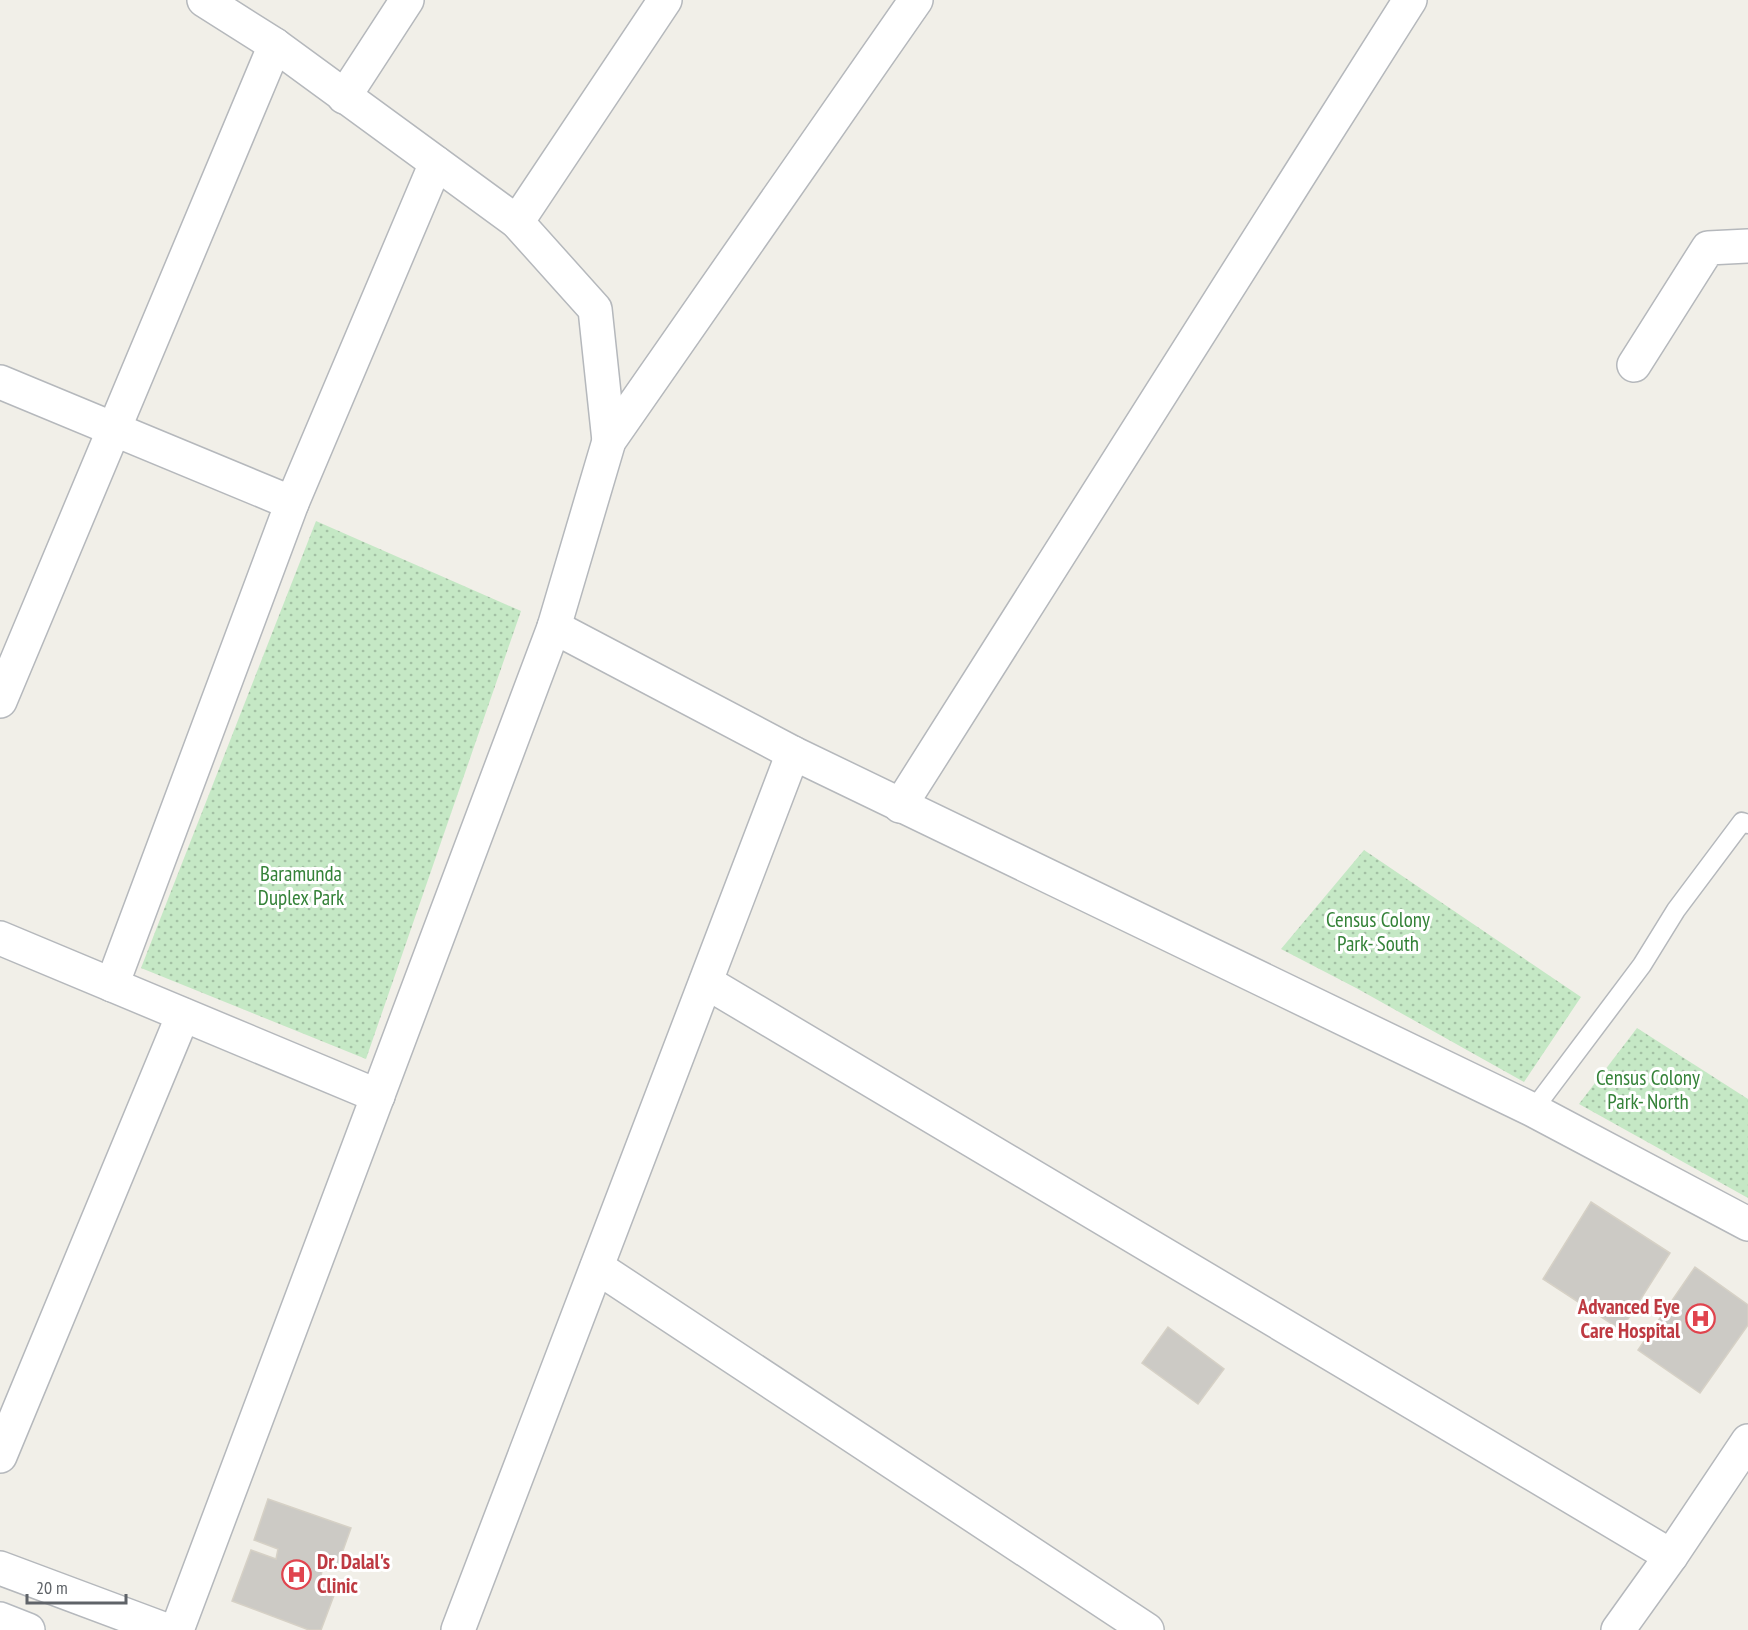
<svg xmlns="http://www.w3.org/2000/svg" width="1748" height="1630" font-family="'PT Sans Narrow',sans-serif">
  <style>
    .park { fill: url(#park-dots) }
    .building { fill: #cccac5; stroke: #d6d1c6; stroke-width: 1.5 }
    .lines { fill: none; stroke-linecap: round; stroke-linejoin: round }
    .lane-casing { stroke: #b5b8bc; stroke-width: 21 }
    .street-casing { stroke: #b5b8bc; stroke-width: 36 }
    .secondary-casing { stroke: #b6babf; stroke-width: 36 }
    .lane { stroke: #fff; stroke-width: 18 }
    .street { stroke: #fff; stroke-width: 33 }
    .secondary { stroke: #fff; stroke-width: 33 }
    .labels { text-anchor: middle; stroke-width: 6; stroke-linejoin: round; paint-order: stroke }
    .park-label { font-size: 21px; fill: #348238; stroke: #fff }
    .health-label { font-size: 21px; font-weight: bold; fill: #be3a42; stroke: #fff; text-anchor: end }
  </style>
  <defs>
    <pattern id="park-dots" width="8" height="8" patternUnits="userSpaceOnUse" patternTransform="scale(1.5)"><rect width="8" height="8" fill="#c5e8c5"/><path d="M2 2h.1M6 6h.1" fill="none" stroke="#a3c0a4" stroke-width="1.8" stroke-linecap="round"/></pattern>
  </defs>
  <rect width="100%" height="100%" fill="#f1efe8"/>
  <g class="park">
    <polygon points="316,521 521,611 366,1059 141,968"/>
    <polygon points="1364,850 1581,997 1524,1082 1358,989 1281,949"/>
    <polygon points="1637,1028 1748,1099 1748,1198 1579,1104"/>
  </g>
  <g class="building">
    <polygon points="1591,1202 1670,1253 1621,1330 1543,1279"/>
    <polygon points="1695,1267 1748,1305 1748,1325 1700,1393 1638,1350"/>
    <polygon points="1168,1327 1224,1369 1198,1404 1142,1363"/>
    <polygon points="268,1499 351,1528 336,1570 323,1565 321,1576 339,1582 321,1630 309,1630 232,1601 251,1550 276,1559 278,1549 254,1540"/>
  </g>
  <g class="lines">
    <defs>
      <polyline id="lane" points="1533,1110 1642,965 1676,910 1742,822 1748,824"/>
      <g id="street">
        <polyline points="204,0 275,45 517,222 595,309 609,441"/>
        <polyline points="344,97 407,0"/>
        <polyline points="517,222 665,0"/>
        <polyline points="1634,365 1708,248 1748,246"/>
        <polyline points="0,382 292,503"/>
        <polyline points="554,627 793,753 1533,1110 1748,1224"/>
        <polyline points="0,701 275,45"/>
        <polyline points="900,806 1410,0"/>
        <polyline points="0,938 378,1096"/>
        <polyline points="706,982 1671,1556"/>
        <polyline points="112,985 292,503 436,163"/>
        <polyline points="597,1267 1147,1630"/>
        <polyline points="0,1456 183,1015"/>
        <polyline points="0,1568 166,1630"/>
        <polyline points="177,1630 554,627 609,441 916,0"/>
        <polyline points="458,1630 793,753"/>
        <polyline points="1618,1630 1671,1556 1748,1441"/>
      </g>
      <polyline id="secondary" points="0,1619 28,1630"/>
    </defs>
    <use href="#lane" class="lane-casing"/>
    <use href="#street" class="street-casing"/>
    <use href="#secondary" class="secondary-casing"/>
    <use href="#lane" class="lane"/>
    <use href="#street" class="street"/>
    <use href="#secondary" class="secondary"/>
  </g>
  <defs>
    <symbol id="hospital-ring" viewBox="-11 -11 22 22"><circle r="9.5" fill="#fff" stroke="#e0444e" stroke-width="1.5"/><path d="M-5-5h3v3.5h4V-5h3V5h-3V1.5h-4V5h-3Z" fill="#e0444e"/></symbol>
  </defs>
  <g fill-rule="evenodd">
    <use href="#hospital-ring" x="1684" y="1302" width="33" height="33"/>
    <use href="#hospital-ring" x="280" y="1558" width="33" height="33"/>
  </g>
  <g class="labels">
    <g class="park-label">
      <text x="301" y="881">Baramunda<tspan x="301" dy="24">Duplex Park</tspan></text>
      <text x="1378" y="927">Census Colony<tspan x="1378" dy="24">Park- South</tspan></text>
      <text x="1648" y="1085">Census Colony<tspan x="1648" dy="24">Park- North</tspan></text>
    </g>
    <g class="health-label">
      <text x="1680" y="1314">Advanced Eye<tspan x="1680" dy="24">Care Hospital</tspan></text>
      <text x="317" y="1569" text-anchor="start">Dr. Dalal's<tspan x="317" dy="24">Clinic</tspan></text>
    </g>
  </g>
  <path d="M27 1594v9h99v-9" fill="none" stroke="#5f6368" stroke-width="3"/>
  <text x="36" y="1594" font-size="18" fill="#5f6368" stroke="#ffffff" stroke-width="4.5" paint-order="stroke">20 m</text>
</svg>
